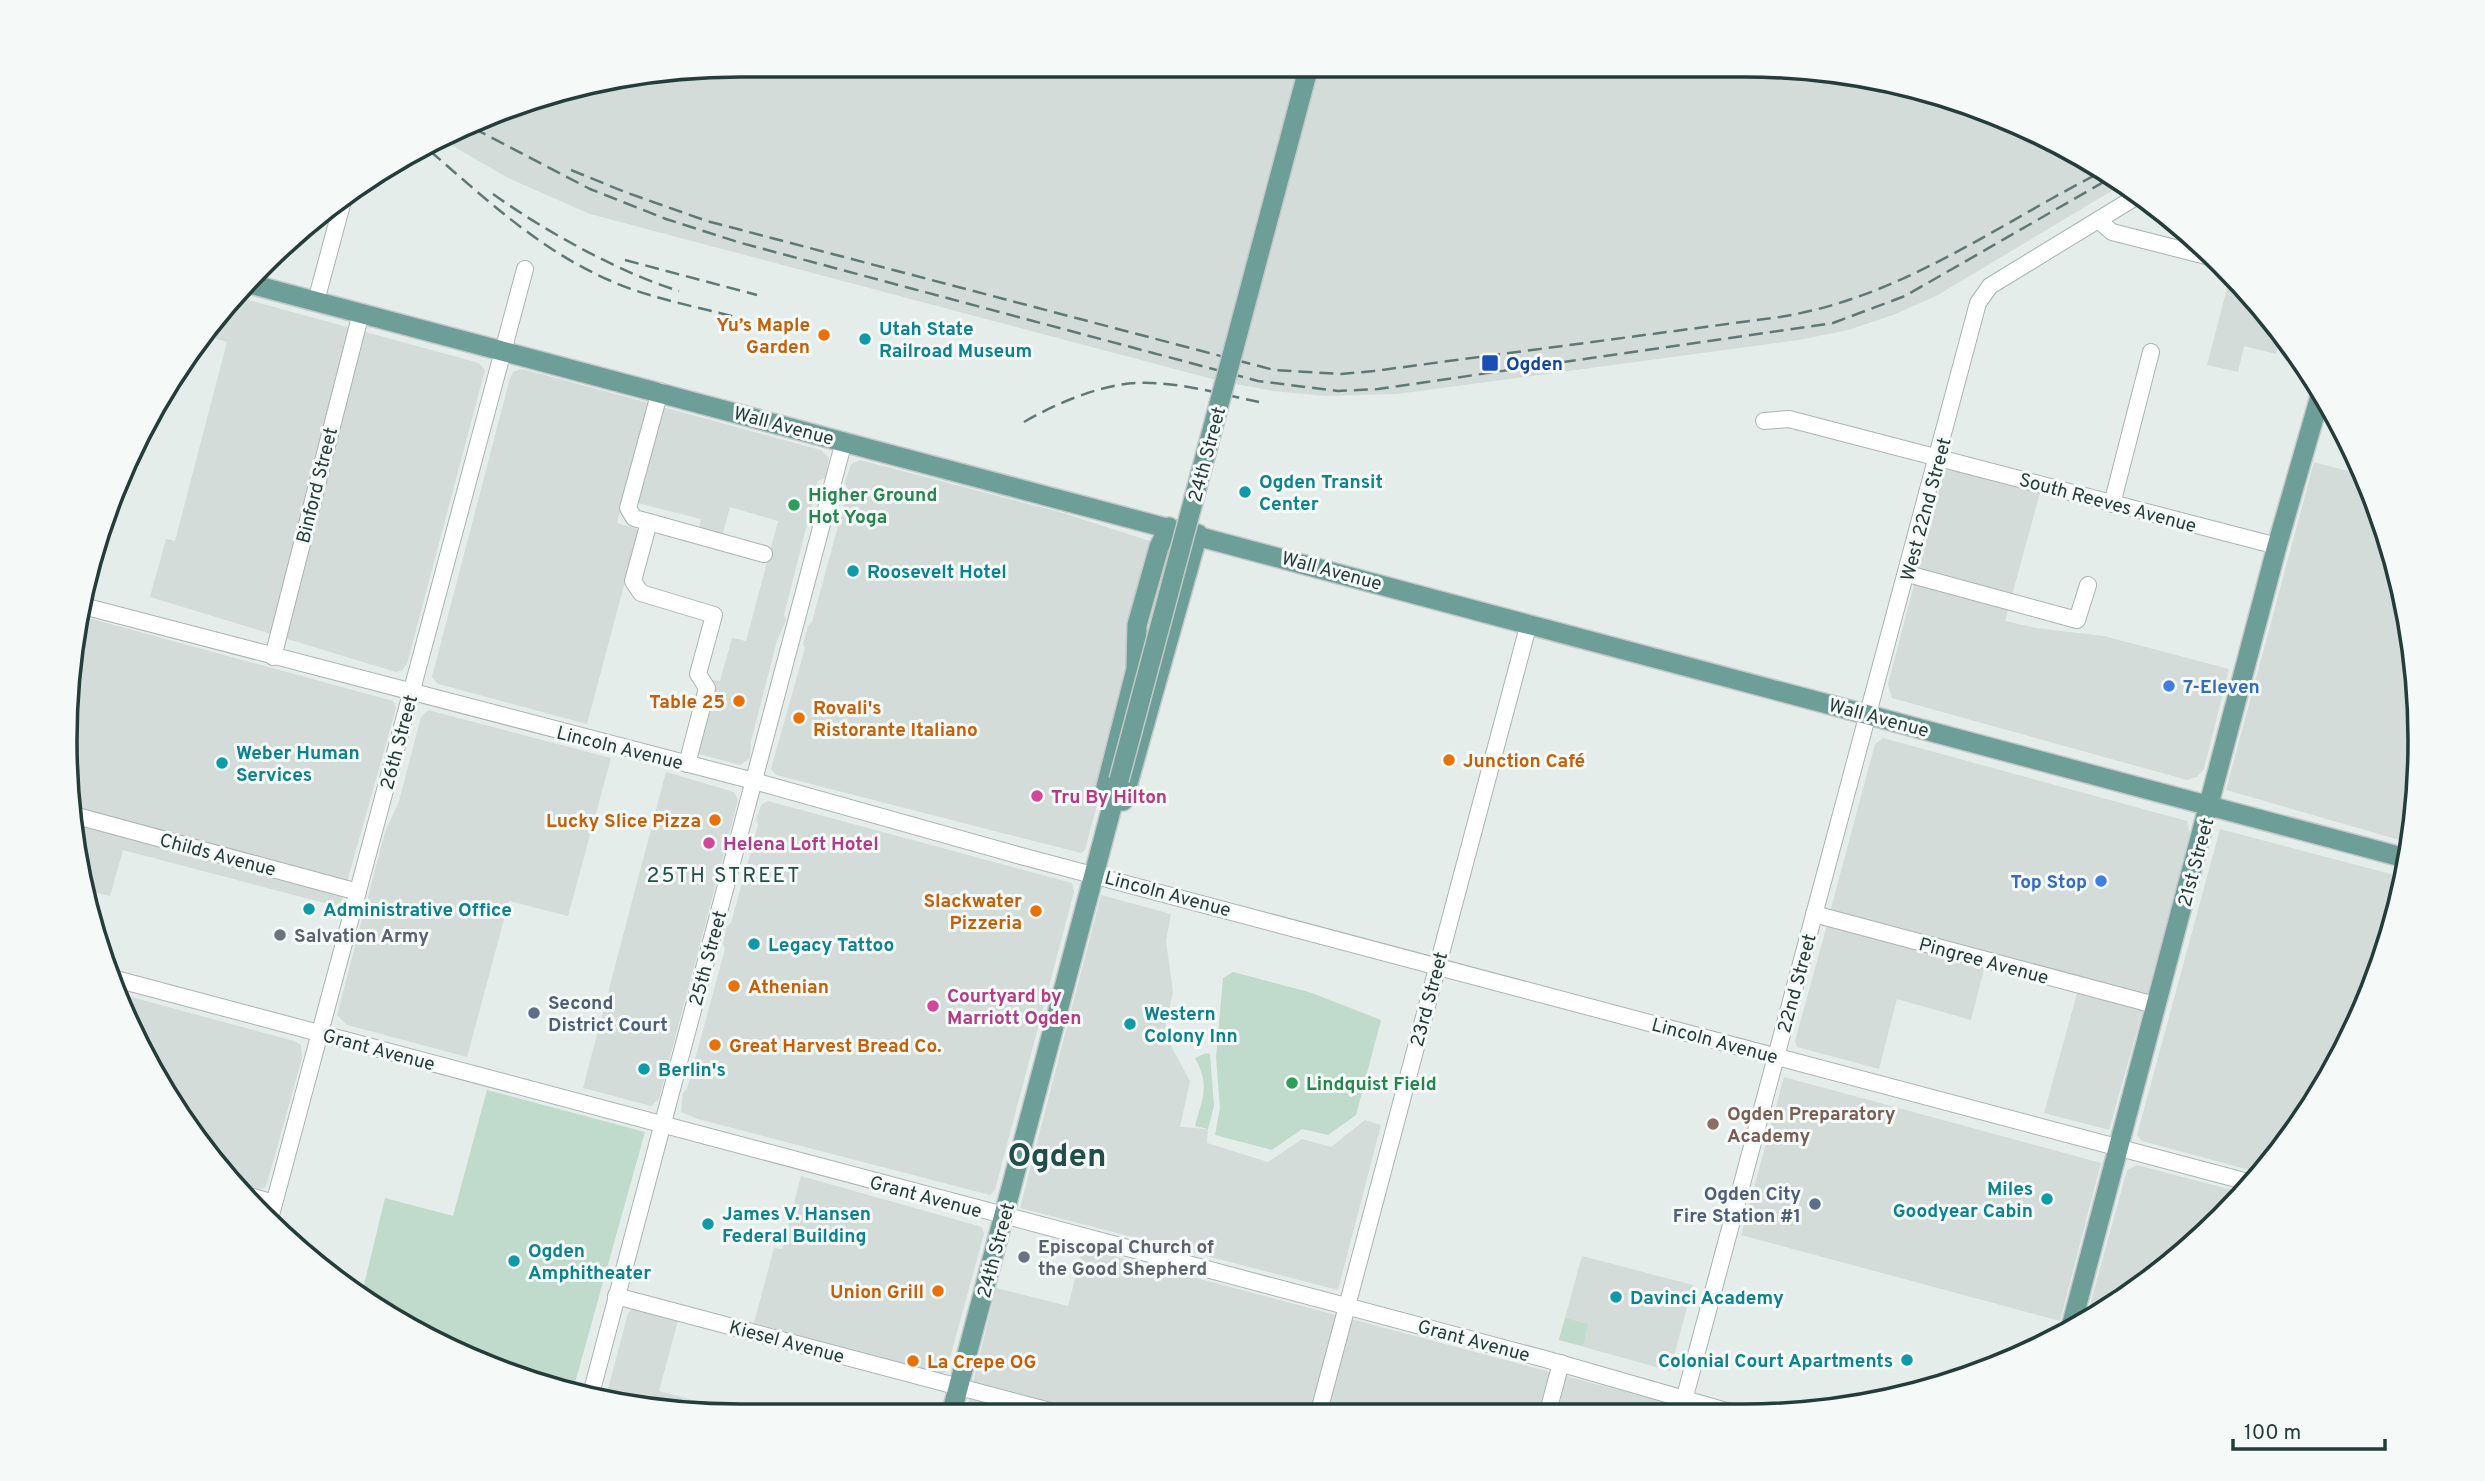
<svg xmlns="http://www.w3.org/2000/svg" width="2485" height="1481" font-family="Overpass,sans-serif">
  <style>
    .built { fill: #d3dcd9 }
    .green { fill: #c0dbcb }
    .lines { fill: none; stroke-linecap: round; stroke-linejoin: round }
    .minor-casing { stroke: #a8b5b2; stroke-width: 18 }
    .major-casing { stroke: #c2c9c8; stroke-width: 22 }
    .minor { stroke: #fff; stroke-width: 16 }
    .major { stroke: #6d9e98; stroke-width: 19 }
    .rail { stroke: #607875; stroke-width: 2.5; stroke-dasharray: 14 7; stroke-linecap: butt }
    .major-bridge-casing { stroke: #c2c9c8; stroke-width: 22; stroke-linecap: butt }
    .major-bridge { stroke: #6d9e98; stroke-width: 19 }
    .food-dot { fill: #e8710a; stroke: #f5f9f8; stroke-width: 2.5 }
    .culture-dot { fill: #0f9aa8; stroke: #f5f9f8; stroke-width: 2.5 }
    .transit-dot { fill: #1a4fb4; stroke: #f5f9f8; stroke-width: 2.5 }
    .leisure-dot { fill: #2e9e5b; stroke: #f5f9f8; stroke-width: 2.5 }
    .shop-dot { fill: #3f7fe0; stroke: #f5f9f8; stroke-width: 2.5 }
    .hotel-dot { fill: #d1479c; stroke: #f5f9f8; stroke-width: 2.5 }
    .worship-dot { fill: #6b7280; stroke: #f5f9f8; stroke-width: 2.5 }
    .service-dot { fill: #5c6f8a; stroke: #f5f9f8; stroke-width: 2.5 }
    .education-dot { fill: #8d6e63; stroke: #f5f9f8; stroke-width: 2.5 }
    .labels { text-anchor: middle; stroke-width: 6; stroke-linejoin: round; paint-order: stroke }
    .food-label { font-size: 19px; font-weight: bold; fill: #c56008; stroke: #f5f9f8; text-anchor: end }
    .culture-label { font-size: 19px; font-weight: bold; fill: #0d838f; stroke: #f5f9f8; text-anchor: start }
    .transit-label { font-size: 19px; font-weight: bold; fill: #164399; stroke: #f5f9f8; text-anchor: start }
    .street-label { font-size: 19px; fill: #253d3a; stroke: #f5f9f8 }
    .leisure-label { font-size: 19px; font-weight: bold; fill: #27864d; stroke: #f5f9f8; text-anchor: start }
    .shop-label { font-size: 19px; font-weight: bold; fill: #366cbe; stroke: #f5f9f8; text-anchor: start }
    .hotel-label { font-size: 19px; font-weight: bold; fill: #b23c85; stroke: #f5f9f8; text-anchor: start }
    .worship-label { font-size: 19px; font-weight: bold; fill: #5b616d; stroke: #f5f9f8; text-anchor: start }
    .service-label { font-size: 19px; font-weight: bold; fill: #4e5e75; stroke: #f5f9f8; text-anchor: start }
    .education-label { font-size: 19px; font-weight: bold; fill: #785e54; stroke: #f5f9f8; text-anchor: start }
    .neighbourhood-label { font-size: 21px; letter-spacing: 2px; fill: #234d49; stroke: #f5f9f8 }
    .town-label { font-size: 33px; font-weight: bold; fill: #234d49; stroke: #f5f9f8 }
    .rim { fill: none; stroke: #253d3a; stroke-width: 3.5 }
  </style>
  <rect width="100%" height="100%" fill="#e5edea"/>
  <g class="built">
    <polygon points="741,65 1789,66 1962,101 2125,183 1936,296 1893,315 1848,330 1799,340 1397,394 1326,396 1273,391 1220,381 590,214 508,178 446,142 524,100"/>
    <polygon points="2231,273 2280,333 2276,354 2244,346 2238,372 2207,365"/>
    <polygon points="241,298 479,363 485,370 407,664 402,670 396,672 150,597 166,539 175,541 227,342 206,336"/>
    <polygon points="522,369 649,403 617,523 637,529 638,533 587,724 438,684 432,677 510,378 513,372"/>
    <polygon points="659,406 821,450 829,458 825,478 818,481 784,615 786,620 777,641 751,741 750,758 740,765 695,753 713,680 720,681 732,638 746,641 778,521 730,507 722,537 698,531 701,519 633,502"/>
    <polygon points="860,460 1063,513 1153,542 1131,677 1085,850 1081,853 776,775 771,769 805,648 803,644 808,626 812,622 848,489 845,483 851,464"/>
    <polygon points="2314,462 2366,476 2407,609 2420,741 2410,843 2226,790"/>
    <polygon points="1946,464 2041,489 2005,621 2036,628 2104,636 2229,669 2204,769 2197,777 2187,780 1892,698 1888,684"/>
    <polygon points="85,617 393,701 396,708 340,907 123,850 110,896 93,892 91,898 65,740"/>
    <polygon points="428,710 611,758 568,916 509,901 467,1057 347,1025 337,1015 385,832 399,801 421,717"/>
    <polygon points="1883,738 2187,821 2190,834 2147,996 1830,912 1875,744"/>
    <polygon points="666,772 734,792 738,800 659,1099 651,1106 583,1088"/>
    <polygon points="768,801 1072,883 1074,892 995,1190 990,1195 698,1119 681,1112 683,1093 687,1089 725,949 723,944 727,926 731,923 758,825 756,820 761,805"/>
    <polygon points="2220,829 2406,878 2369,999 2306,1116 2257,1172 2142,1141 2137,1135"/>
    <polygon points="1101,895 1171,914 1166,941 1173,992 1164,1033 1190,1081 1180,1127 1208,1129 1207,1143 1268,1162 1302,1139 1331,1147 1365,1120 1381,1125 1338,1290 1020,1208"/>
    <polygon points="1827,925 1985,965 1971,1020 1897,999 1879,1069 1797,1047 1795,1041"/>
    <polygon points="2078,990 2143,1010 2109,1130 2044,1113"/>
    <polygon points="120,994 294,1041 301,1045 302,1058 266,1187 260,1189 240,1185 204,1152"/>
    <polygon points="1784,1077 2101,1163 2060,1321 1741,1235"/>
    <polygon points="2137,1165 2240,1192 2190,1248 2085,1323 2127,1170"/>
    <polygon points="801,1176 982,1227 984,1234 946,1372 940,1374 754,1323 774,1248 782,1249"/>
    <polygon points="1083,1248 1675,1405 1673,1415 965,1415 996,1288 1068,1306"/>
    <polygon points="1582,1256 1693,1285 1670,1371 1559,1340"/>
    <polygon points="634,1308 679,1317 659,1391 718,1407 716,1415 696,1415 606,1397 628,1313"/>
  </g>
  <g class="green">
    <polygon points="1233,972 1312,993 1381,1020 1356,1115 1328,1135 1302,1129 1272,1150 1215,1135 1220,1108 1216,1058 1223,978"/>
    <path d="M1206,1053L1210,1054L1214,1106L1208,1129L1195,1126C1203,1097 1210,1086 1195,1058Z"/>
    <polygon points="487,1090 645,1132 573,1390 523,1380 365,1302 347,1285 363,1289 385,1198 453,1216"/>
    <polygon points="1565,1318 1588,1324 1583,1346 1559,1340"/>
  </g>
  <g class="lines">
    <defs>
      <g id="minor">
        <polyline points="2098,220 2112,232 2218,259"/>
        <polyline points="316,301 344,197"/>
        <polyline points="660,391 628,508 634,518 649,522 633,581 641,593 714,615 698,674 707,688 687,764"/>
        <polyline points="1764,421 1789,419 2277,546"/>
        <polyline points="2112,504 2151,352"/>
        <polyline points="649,522 764,554"/>
        <polyline points="1908,574 2077,620 2088,585"/>
        <polyline points="87,607 754,781 1021,856 2248,1182"/>
        <polyline points="273,657 361,313"/>
        <polyline points="77,816 358,892"/>
        <polyline points="1814,914 2155,1005"/>
        <polyline points="112,978 1545,1359 1740,1415"/>
        <polyline points="253,1197 274,1203"/>
        <polyline points="271,1215 525,269"/>
        <polyline points="616,1296 1065,1415"/>
        <polyline points="591,1394 844,441"/>
        <polyline points="1318,1415 1529,623"/>
        <polyline points="1547,1415 1561,1363"/>
        <polyline points="1680,1415 1978,303 1990,286 2139,195"/>
      </g>
      <g id="major">
        <polyline points="254,285 2409,859"/>
        <polyline points="1104,795 1136,669 1137,625 1159,547 1169,527"/>
        <polyline points="1123,801 1198,534"/>
        <polyline points="2070,1331 2277,546 2321,393"/>
        <polyline points="951,1415 1119,780"/>
      </g>
    </defs>
    <use href="#minor" class="minor-casing"/>
    <use href="#major" class="major-casing"/>
    <use href="#minor" class="minor"/>
    <use href="#major" class="major"/>
    <g class="rail">
      <polyline points="473,128 590,189 666,219 741,243 1258,381 1338,391 1378,389 1833,323 1905,296 2114,176"/>
      <path d="M430,151C487,200 541,251 611,281C654,300 705,308 750,321"/>
      <path d="M571,170L625,192L707,221L1274,370L1341,374L1374,371L1780,317C1900,298 1997,225 2103,171"/>
      <path d="M493,194C543,230 620,273 679,291"/>
      <polyline points="625,260 757,295"/>
      <path d="M1024,422C1055,404 1099,385 1136,383C1177,381 1220,394 1259,402"/>
    </g>
    <defs>
      <polyline id="major-bridge" points="1119,780 1309,66"/>
    </defs>
    <use href="#major-bridge" class="major-bridge-casing"/>
    <use href="#major-bridge" class="major-bridge"/>
  </g>
  <g class="food-dot">
    <circle cx="824" cy="335" r="7"/>
    <circle cx="739" cy="701" r="7"/>
    <circle cx="799" cy="718" r="7"/>
    <circle cx="1449" cy="760" r="7"/>
    <circle cx="715" cy="820" r="7"/>
    <circle cx="1036" cy="911" r="7"/>
    <circle cx="734" cy="986" r="7"/>
    <circle cx="715" cy="1045" r="7"/>
    <circle cx="938" cy="1291" r="7"/>
    <circle cx="913" cy="1361" r="7"/>
  </g>
  <g class="culture-dot">
    <circle cx="865" cy="339" r="7"/>
    <circle cx="1245" cy="492" r="7"/>
    <circle cx="853" cy="571" r="7"/>
    <circle cx="222" cy="763" r="7"/>
    <circle cx="309" cy="909" r="7"/>
    <circle cx="754" cy="944" r="7"/>
    <circle cx="1130" cy="1024" r="7"/>
    <circle cx="644" cy="1069" r="7"/>
    <circle cx="2047" cy="1199" r="7"/>
    <circle cx="708" cy="1224" r="7"/>
    <circle cx="514" cy="1261" r="7"/>
    <circle cx="1616" cy="1297" r="7"/>
    <circle cx="1907" cy="1360" r="7"/>
  </g>
  <rect class="transit-dot" x="1481" y="354" width="18" height="18" rx="3.5"/>
  <g class="leisure-dot">
    <circle cx="794" cy="505" r="7"/>
    <circle cx="1292" cy="1083" r="7"/>
  </g>
  <g class="shop-dot">
    <circle cx="2169" cy="686" r="7"/>
    <circle cx="2101" cy="881" r="7"/>
  </g>
  <g class="hotel-dot">
    <circle cx="1037" cy="796" r="7"/>
    <circle cx="709" cy="843" r="7"/>
    <circle cx="933" cy="1006" r="7"/>
  </g>
  <g class="worship-dot">
    <circle cx="280" cy="935" r="7"/>
    <circle cx="1024" cy="1257" r="7"/>
  </g>
  <g class="service-dot">
    <circle cx="534" cy="1013" r="7"/>
    <circle cx="1815" cy="1204" r="7"/>
  </g>
  <circle class="education-dot" cx="1713" cy="1124" r="7"/>
  <g class="labels">
    <g class="food-label">
      <text x="810" y="331">Yu’s Maple<tspan x="810" dy="22">Garden</tspan></text>
      <text x="725" y="708">Table 25</text>
      <text x="813" y="714" text-anchor="start">Rovali's<tspan x="813" dy="22">Ristorante Italiano</tspan></text>
      <text x="1463" y="767" text-anchor="start">Junction Café</text>
      <text x="701" y="827">Lucky Slice Pizza</text>
      <text x="1022" y="907">Slackwater<tspan x="1022" dy="22">Pizzeria</tspan></text>
      <text x="748" y="993" text-anchor="start">Athenian</text>
      <text x="729" y="1052" text-anchor="start">Great Harvest Bread Co.</text>
      <text x="924" y="1298">Union Grill</text>
      <text x="927" y="1368" text-anchor="start">La Crepe OG</text>
    </g>
    <g class="culture-label">
      <text x="879" y="335">Utah State<tspan x="879" dy="22">Railroad Museum</tspan></text>
      <text x="1259" y="488">Ogden Transit<tspan x="1259" dy="22">Center</tspan></text>
      <text x="867" y="578">Roosevelt Hotel</text>
      <text x="236" y="759">Weber Human<tspan x="236" dy="22">Services</tspan></text>
      <text x="323" y="916">Administrative Office</text>
      <text x="768" y="951">Legacy Tattoo</text>
      <text x="1144" y="1020">Western<tspan x="1144" dy="22">Colony Inn</tspan></text>
      <text x="658" y="1076">Berlin's</text>
      <text x="2033" y="1195" text-anchor="end">Miles<tspan x="2033" dy="22">Goodyear Cabin</tspan></text>
      <text x="722" y="1220">James V. Hansen<tspan x="722" dy="22">Federal Building</tspan></text>
      <text x="528" y="1257">Ogden<tspan x="528" dy="22">Amphitheater</tspan></text>
      <text x="1630" y="1304">Davinci Academy</text>
      <text x="1893" y="1367" text-anchor="end">Colonial Court Apartments</text>
    </g>
    <g class="transit-label">
      <text x="1506" y="370">Ogden</text>
    </g>
    <g class="street-label">
      <text transform="translate(784 425) rotate(15)" y="7">Wall Avenue</text>
      <text transform="translate(1206 454) rotate(-75)" y="7">24th Street</text>
      <text transform="translate(316 485) rotate(-76)" y="7">Binford Street</text>
      <text transform="translate(2108 502) rotate(15)" y="7">South Reeves Avenue</text>
      <text transform="translate(1925 509) rotate(-75)" y="7">West 22nd Street</text>
      <text transform="translate(1332 570) rotate(15)" y="7">Wall Avenue</text>
      <text transform="translate(1879 717) rotate(15)" y="7">Wall Avenue</text>
      <text transform="translate(398 742) rotate(-75)" y="7">26th Street</text>
      <text transform="translate(620 747) rotate(14)" y="7">Lincoln Avenue</text>
      <text transform="translate(218 854) rotate(15)" y="7">Childs Avenue</text>
      <text transform="translate(2195 862) rotate(-75)" y="7">21st Street</text>
      <text transform="translate(1168 893) rotate(15)" y="7">Lincoln Avenue</text>
      <text transform="translate(707 958) rotate(-75)" y="7">25th Street</text>
      <text transform="translate(1984 960) rotate(15)" y="7">Pingree Avenue</text>
      <text transform="translate(1796 983) rotate(-75)" y="7">22nd Street</text>
      <text transform="translate(1428 999) rotate(-75)" y="7">23rd Street</text>
      <text transform="translate(1715 1040) rotate(15)" y="7">Lincoln Avenue</text>
      <text transform="translate(379 1049) rotate(15)" y="7">Grant Avenue</text>
      <text transform="translate(926 1196) rotate(15)" y="7">Grant Avenue</text>
      <text transform="translate(995 1250) rotate(-75)" y="7">24th Street</text>
      <text transform="translate(1474 1340) rotate(15)" y="7">Grant Avenue</text>
      <text transform="translate(787 1341) rotate(15)" y="7">Kiesel Avenue</text>
    </g>
    <g class="leisure-label">
      <text x="808" y="501">Higher Ground<tspan x="808" dy="22">Hot Yoga</tspan></text>
      <text x="1306" y="1090">Lindquist Field</text>
    </g>
    <g class="shop-label">
      <text x="2183" y="693">7-Eleven</text>
      <text x="2087" y="888" text-anchor="end">Top Stop</text>
    </g>
    <g class="hotel-label">
      <text x="1051" y="803">Tru By Hilton</text>
      <text x="723" y="850">Helena Loft Hotel</text>
      <text x="947" y="1002">Courtyard by<tspan x="947" dy="22">Marriott Ogden</tspan></text>
    </g>
    <g class="worship-label">
      <text x="294" y="942">Salvation Army</text>
      <text x="1038" y="1253">Episcopal Church of<tspan x="1038" dy="22">the Good Shepherd</tspan></text>
    </g>
    <g class="service-label">
      <text x="548" y="1009">Second<tspan x="548" dy="22">District Court</tspan></text>
      <text x="1801" y="1200" text-anchor="end">Ogden City<tspan x="1801" dy="22">Fire Station #1</tspan></text>
    </g>
    <g class="education-label">
      <text x="1727" y="1120">Ogden Preparatory<tspan x="1727" dy="22">Academy</tspan></text>
    </g>
    <g class="neighbourhood-label">
      <text x="724" y="882">25TH STREET</text>
    </g>
    <g class="town-label">
      <text x="1057" y="1166">Ogden</text>
    </g>
  </g>
  <path d="M0 0H2485V1481H0ZM740 77H1745A663 663 0 0 1 2408 740V741A663 663 0 0 1 1745 1404H740A663 663 0 0 1 77 741V740A663 663 0 0 1 740 77Z" fill="#f5f9f8" fill-rule="evenodd"/>
  <path class="rim" d="M740 77H1745A663 663 0 0 1 2408 740V741A663 663 0 0 1 1745 1404H740A663 663 0 0 1 77 741V740A663 663 0 0 1 740 77Z"/>
  <path d="M2233 1439v10h152v-10" fill="none" stroke="#253d3a" stroke-width="3.5"/>
  <text x="2244" y="1439" font-size="21" fill="#253d3a" stroke="#f5f9f8" stroke-width="5" paint-order="stroke">100 m</text>
</svg>
